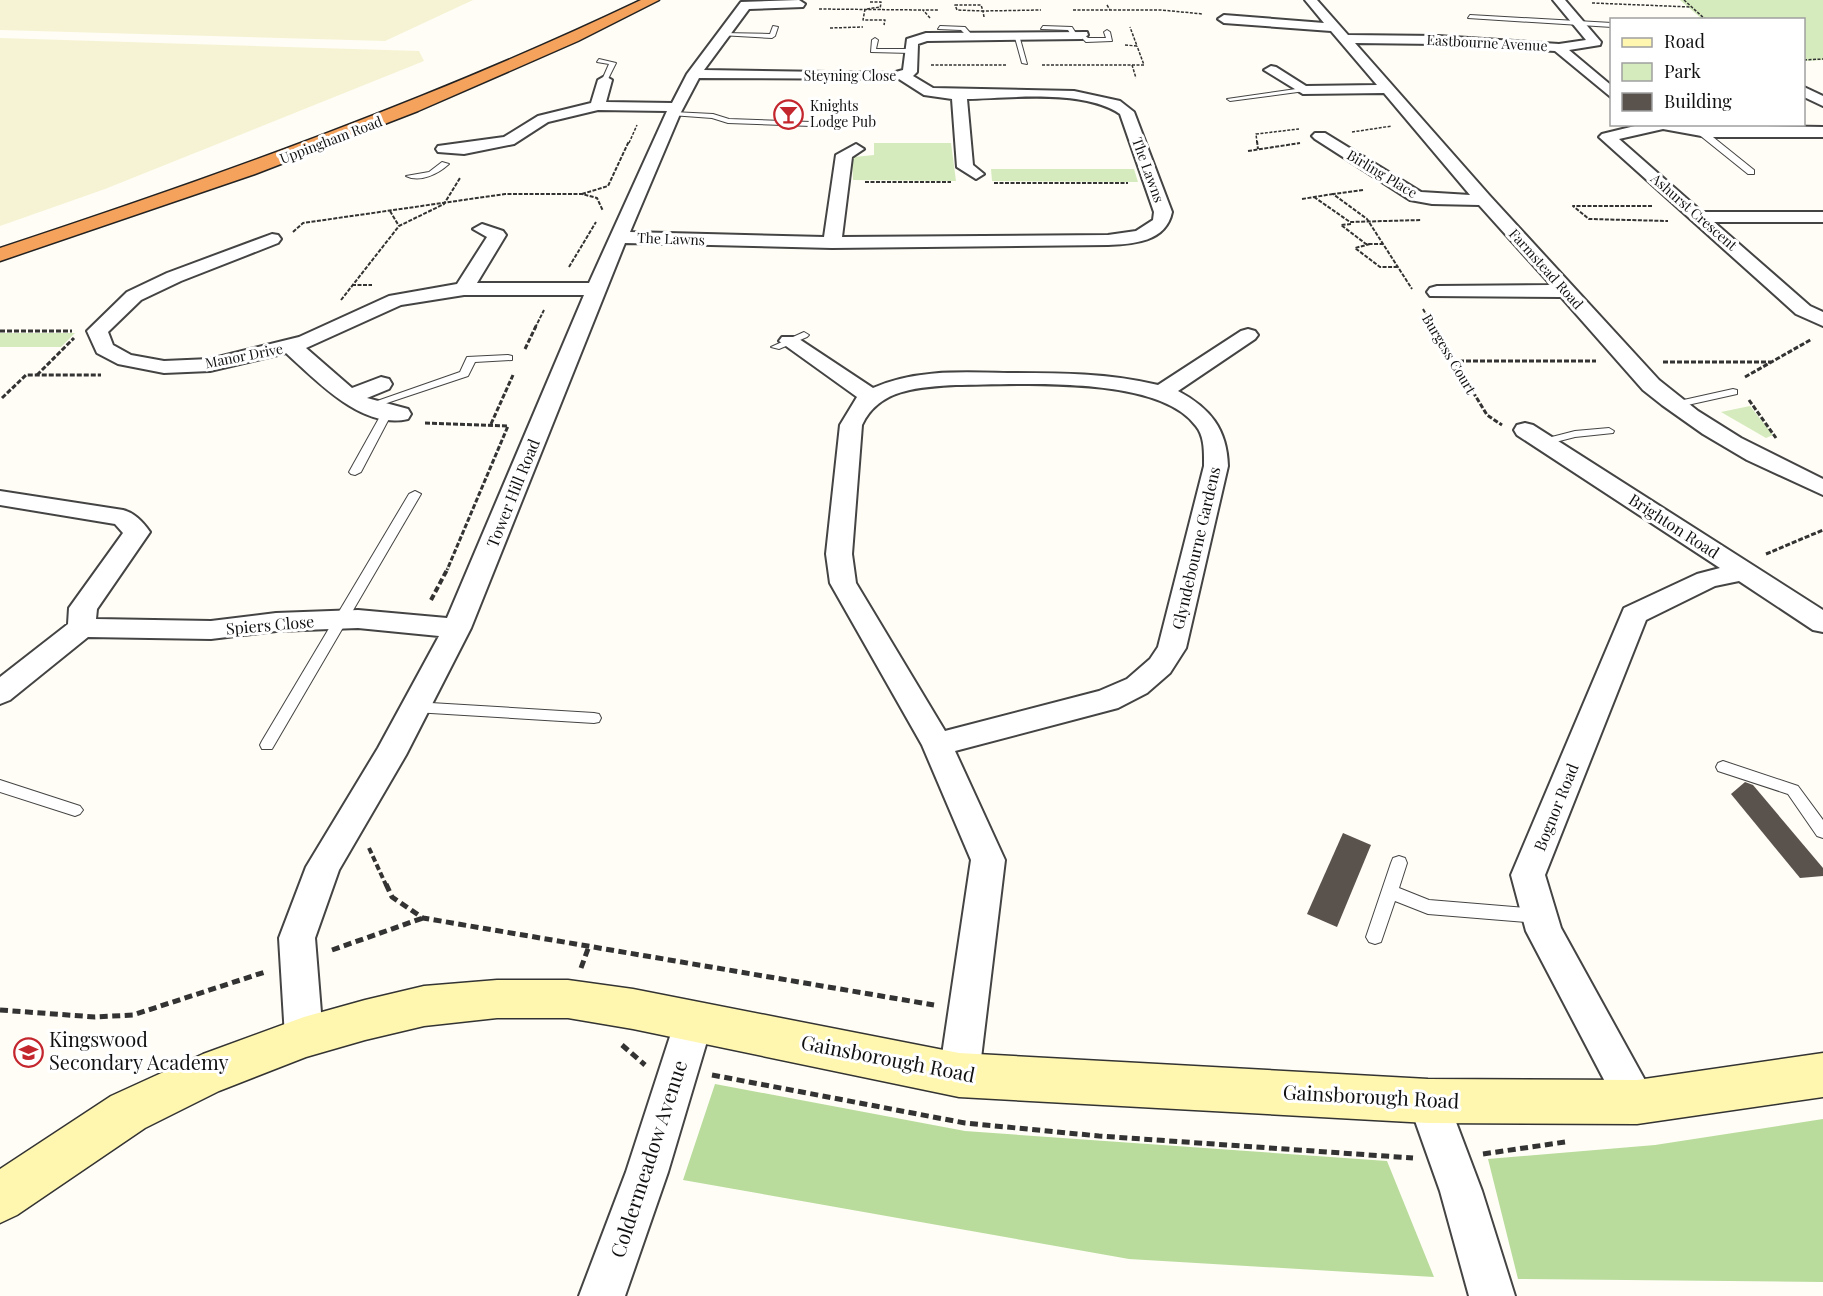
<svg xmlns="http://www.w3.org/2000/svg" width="1823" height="1296" font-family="'Playfair Display',serif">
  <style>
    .farmland { fill: #f6f3d4 }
    .green { fill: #d5ebbd }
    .forest { fill: #b9dc9c }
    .building { fill: #5a524d }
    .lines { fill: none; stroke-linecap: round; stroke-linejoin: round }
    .lane-casing { stroke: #444; stroke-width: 2 }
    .street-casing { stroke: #444; stroke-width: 4 }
    .secondary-casing { stroke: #333; stroke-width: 3 }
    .highway-casing { stroke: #222; stroke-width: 3 }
    .path-far4 { stroke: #333; stroke-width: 1.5; stroke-dasharray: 3 1.5; stroke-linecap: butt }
    .path-far3 { stroke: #333; stroke-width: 2; stroke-dasharray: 4 1.5; stroke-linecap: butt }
    .path-far2 { stroke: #333; stroke-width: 3; stroke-dasharray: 5 2; stroke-linecap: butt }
    .path-far1 { stroke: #333; stroke-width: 4; stroke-dasharray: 6 3; stroke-linecap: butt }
    .path { stroke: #333; stroke-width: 5; stroke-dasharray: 8 4.5; stroke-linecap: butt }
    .lane { fill: #fff; fill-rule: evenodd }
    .street { fill: #fff; fill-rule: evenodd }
    .secondary { fill: #fff6b0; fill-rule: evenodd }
    .highway { fill: #f5a25d; fill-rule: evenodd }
    .labels { text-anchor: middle; stroke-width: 6; stroke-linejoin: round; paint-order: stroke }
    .far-street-label { font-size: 14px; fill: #111; stroke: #fff }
    .far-poi-label { font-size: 14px; fill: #111; stroke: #fff; text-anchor: start }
    .street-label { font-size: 16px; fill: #111; stroke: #fff }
    .near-poi-label { font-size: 20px; fill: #111; stroke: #fff; text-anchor: start }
    .near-street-label { font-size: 20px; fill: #111; stroke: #fff }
  </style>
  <rect width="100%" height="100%" fill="#fffdf5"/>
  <g class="farmland">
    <polygon points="0,0 473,0 385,41 0,30"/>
    <polygon points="0,38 419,51 424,61 105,189 0,226"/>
  </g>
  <g class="green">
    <polygon points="1680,0 1823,0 1823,60 1804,61 1804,20 1702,19"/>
    <polygon points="874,143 951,143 956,181 853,180 852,160 854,157 874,155"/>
    <polygon points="991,169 1134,169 1138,182 992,181"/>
    <polygon points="0,333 75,333 61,347 0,347"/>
    <polygon points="1750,406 1773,435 1766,438 1721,412"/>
  </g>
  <g class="forest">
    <polygon points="715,1084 965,1131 1387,1161 1434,1277 1129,1259 683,1180"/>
    <polygon points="1823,1119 1823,1282 1518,1279 1488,1159 1655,1145"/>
  </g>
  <g class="building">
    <polygon points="1745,782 1753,785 1823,868 1823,876 1800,878 1731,794"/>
    <polygon points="1343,833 1371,845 1337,927 1307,914"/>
  </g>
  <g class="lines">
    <defs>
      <g id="lane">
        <polygon points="1470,15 1612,23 1612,27 1468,18"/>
        <polygon points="773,26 778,27 775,36 772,38 720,35 723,33 770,34"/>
        <polygon points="940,26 965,27 972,35 967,36 961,30 938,29"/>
        <polygon points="1043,26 1072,27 1077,35 1072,36 1068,30 1041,29"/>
        <polygon points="1107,30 1110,32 1112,41 1086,42 1079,35 1082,33 1088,38 1106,38 1104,32"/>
        <polygon points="1014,34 1019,35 1027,64 1022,63"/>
        <polygon points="875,38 878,40 876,49 911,49 914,51 911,53 871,52 872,40"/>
        <polygon points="599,59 616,63 607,81 602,80 609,64 597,62"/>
        <polygon points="1303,88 1305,91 1230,101 1227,99"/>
        <polygon points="673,112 713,114 729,119 839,123 843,125 839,127 728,123 712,118 671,115 669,114"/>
        <polygon points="1697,129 1703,129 1754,170 1754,174 1748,174 1697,133"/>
        <path d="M442,162L449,164C438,174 420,183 406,176L429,172Z"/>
        <polygon points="804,332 809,335 807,337 779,349 771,347"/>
        <polygon points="508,355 512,356 512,360 475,362 468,376 369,409 365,410 360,407 460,372 467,357"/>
        <polygon points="1733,389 1737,390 1737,394 1674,408 1669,405 1670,403"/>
        <polygon points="388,408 393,411 361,472 355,475 351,474 349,472 383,411"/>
        <polygon points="1609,428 1614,431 1613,433 1575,437 1544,445 1538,442 1540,440 1575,431"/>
        <polygon points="415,491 421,494 272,749 262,749 260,745 262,741 409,494"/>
        <polygon points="414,702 594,713 599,714 601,718 599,722 594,723 414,712 409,711 407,707 409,703"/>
        <polygon points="1723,761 1798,786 1823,820 1823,838 1817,836 1788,794 1718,771 1716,767 1718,763"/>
        <polygon points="0,780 80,806 83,810 80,814 75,816 0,792"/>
        <polygon points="1399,856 1405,858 1407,863 1399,888 1429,900 1538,909 1544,911 1546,916 1544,921 1538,923 1428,914 1395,901 1381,942 1375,944 1369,942 1366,937 1391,863 1393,858"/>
      </g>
      <g id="street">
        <path d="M799,0L805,4L803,7L749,9L704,70L892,73L903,70L907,39L926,33L1087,32L1088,35L1082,39L927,41L918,44L917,72L913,76L933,88L1074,91L1120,101L1134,112L1172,212C1166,242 1133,244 1108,245L832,248L625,243L471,628L406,755L339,870L315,938L323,1037L318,1050L304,1055L290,1050L285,1037L279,938L306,867L378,748L439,636L358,628L276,631L211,639L88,637L10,700L0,704V677L68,624L69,608L123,533L115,524L0,505V491L123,510C135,513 143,522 150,532L97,609L96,619L211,621L276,613L358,610L447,618L584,295H464L401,305L306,348L352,388L381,377L389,379L392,384L389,389L367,398L408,409L411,414L408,419C362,430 317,381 286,353L210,371L164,373L118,364L97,353L87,331L127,292L167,273L272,234L278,235L281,239L278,243L181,281L141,300L108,332L113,345L131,355L164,361L210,359L299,337L389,296L457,284L487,237L473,229L482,224L503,231L506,235L477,283H589L667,111L598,110L548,122L514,144L464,154L438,152L436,149L438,146L504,137L538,116L591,103L598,80L605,76L612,80L606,102L672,103L687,74L741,2ZM699,78L899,79L924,95L952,99L957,167L976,179L984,174L973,165L967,99C1010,98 1083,89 1120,114L1154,212L1153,220L1136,231L1108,235L842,237L852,157L864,149L856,144L836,155L824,237L630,232L680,114Z"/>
        <polygon points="1305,0 1317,0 1348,35 1438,36 1559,44 1586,40 1553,0 1565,0 1601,42 1600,45 1569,50 1612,86 1612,98 1555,51 1438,44 1355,43 1490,196 1659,380 1698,411 1741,438 1823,479 1823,495 1747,460 1703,434 1662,405 1643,390 1561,297 1430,296 1427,292 1430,288 1437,286 1551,285 1479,205 1432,204 1410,200 1315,139 1312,136 1315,133 1325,133 1421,192 1470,195 1384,93 1303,94 1264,70 1271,66 1276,67 1306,86 1377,85 1331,31 1224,23 1218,19 1224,15 1324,23"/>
        <polygon points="1804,87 1823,96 1823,106 1804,97"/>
        <polygon points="1643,124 1823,127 1823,137 1707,137 1663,129 1619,139 1702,212 1823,212 1823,222 1714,222 1810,306 1823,312 1823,326 1796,314 1599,137 1602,134"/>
        <path d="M1248,329L1255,331L1258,335L1255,339L1178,391C1210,408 1227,429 1228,466L1186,648L1170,673L1147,693L1118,708L955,751L1005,860L979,1075L973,1088L959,1094L945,1088L939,1075L971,860L922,745L830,583L826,554L840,425L857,397L779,341L782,337H796L873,388C916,369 963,372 1008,373C1059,373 1109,373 1158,385L1241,331ZM956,385C1016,385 1158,374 1196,426C1205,437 1204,453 1204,466L1158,647L1150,659L1127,679L1099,691L945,731L856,583L852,554L862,425C879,388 921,387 956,385Z"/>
        <polygon points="1525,423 1533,425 1823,610 1823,632 1813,630 1739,581 1715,586 1646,620 1545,875 1561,928 1657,1102 1651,1116 1637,1121 1623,1116 1526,931 1511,875 1624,608 1697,574 1720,568 1517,435 1514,430 1517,425"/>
        <polygon points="694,1004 707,1009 713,1021 668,1172 625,1296 579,1296 626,1172 675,1021 681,1009"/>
        <polygon points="1428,1082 1442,1087 1448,1101 1482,1191 1515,1296 1469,1296 1440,1191 1408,1101 1414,1087"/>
      </g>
      <polygon id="secondary" points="497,980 568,980 633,989 959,1053 1428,1079 1637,1080 1823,1053 1823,1097 1637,1124 1428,1123 959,1097 633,1029 568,1018 497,1018 424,1026 365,1040 306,1057 219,1091 145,1128 17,1215 0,1223 0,1169 111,1096 203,1054 304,1017 365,1000 424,986"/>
      <path id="highway" d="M641,0H659L578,41L418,111L255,174L0,261V248C218,176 433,99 641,0Z"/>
    </defs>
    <use href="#lane" class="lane-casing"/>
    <use href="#street" class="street-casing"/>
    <use href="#secondary" class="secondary-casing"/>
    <use href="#highway" class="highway-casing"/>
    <g class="path-far4">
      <polyline points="1684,0 1706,20"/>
      <polyline points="870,2 881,2 880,10"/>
      <polyline points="1592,3 1691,7"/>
      <polygon points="955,5 981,5 983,11 957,10"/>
      <polyline points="1107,5 1110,10"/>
      <polyline points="819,9 923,10"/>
      <polyline points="865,9 863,20 885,20 884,25"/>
      <polyline points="867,9 880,7"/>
      <polyline points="1073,10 1161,10 1203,14"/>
      <polyline points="984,17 983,11 1041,10"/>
      <polyline points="930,18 923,10 938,10"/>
      <polyline points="830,28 863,27"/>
      <polyline points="1125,45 1137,46 1130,27"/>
      <polyline points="1804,60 1823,59"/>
      <polyline points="931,65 1007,65"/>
      <polyline points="1042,65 1144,65 1137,46"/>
      <polyline points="1132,65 1136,78"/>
      <polyline points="1352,132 1392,126"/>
      <polyline points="629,143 637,125"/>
      <polyline points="1257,143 1256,134 1299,129"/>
    </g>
    <g class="path-far3">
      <polyline points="1257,141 1258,149"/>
      <polyline points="1248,151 1300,143"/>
      <polyline points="865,182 951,182"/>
      <polyline points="994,183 1128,183"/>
      <polyline points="1363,190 1333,194 1367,219 1412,289"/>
      <polyline points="582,194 608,186 629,141"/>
      <polyline points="1314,197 1350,222 1421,220"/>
      <polyline points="1302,199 1333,194"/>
      <polyline points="1652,206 1573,206 1589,219 1668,221"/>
      <polyline points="390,211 399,226"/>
      <polyline points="1351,224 1341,225 1366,244 1383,244"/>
      <polyline points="293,232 303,223 505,194 582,194 597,198 603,211"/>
      <polyline points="1370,244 1355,248 1380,267 1397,267"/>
      <polyline points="569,267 596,222"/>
      <polyline points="352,285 372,285"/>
      <polyline points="341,300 399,226 444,204 460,178"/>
      <polyline points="1423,309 1434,328"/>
      <polyline points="535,328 544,310"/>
    </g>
    <g class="path-far2">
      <polyline points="1433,326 1487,415 1502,425"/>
      <polyline points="0,331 72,331"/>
      <polyline points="525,349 536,326"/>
      <polyline points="1452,361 1596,361"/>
      <polyline points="1663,362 1771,362"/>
      <polyline points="37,375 74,338"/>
      <polyline points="1745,377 1812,339"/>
      <polyline points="2,398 26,375 101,375"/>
      <polyline points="1749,400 1776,438"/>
      <polyline points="425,423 508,426 447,570"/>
      <polyline points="491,424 513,375"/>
      <polyline points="1766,554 1823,530"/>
    </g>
    <g class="path-far1">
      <polyline points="431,600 448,568"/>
      <polyline points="369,848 386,885"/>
    </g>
    <g class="path">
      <polyline points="386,884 392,897 423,918 934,1005"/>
      <polyline points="332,950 423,918"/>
      <polyline points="581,968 589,946"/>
      <polyline points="0,1010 95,1017 133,1015 265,972"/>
      <polyline points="622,1045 645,1065"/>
      <polyline points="712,1075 965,1123 1099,1136 1413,1158"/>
      <polyline points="1483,1154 1565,1142"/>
    </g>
    <use href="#lane" class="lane"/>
    <use href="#street" class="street"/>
    <use href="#secondary" class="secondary"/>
    <use href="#highway" class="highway"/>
  </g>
  <defs>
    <symbol id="bar-ring" viewBox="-11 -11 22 22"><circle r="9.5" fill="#fff" stroke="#c4262e" stroke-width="1.5"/><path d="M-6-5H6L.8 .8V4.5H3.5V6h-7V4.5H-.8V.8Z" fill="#c4262e"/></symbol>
    <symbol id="school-ring" viewBox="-11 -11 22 22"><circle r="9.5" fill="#fff" stroke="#c4262e" stroke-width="1.5"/><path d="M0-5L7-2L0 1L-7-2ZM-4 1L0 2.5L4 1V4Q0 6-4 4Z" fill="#c4262e"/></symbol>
  </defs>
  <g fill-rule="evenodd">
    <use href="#bar-ring" x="772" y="98" width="33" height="33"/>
    <use href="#school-ring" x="12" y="1036" width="33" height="33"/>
  </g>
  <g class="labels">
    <g class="far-street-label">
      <text transform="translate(1487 43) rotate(3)" y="5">Eastbourne Avenue</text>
      <text x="850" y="81">Steyning Close</text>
      <text transform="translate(331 140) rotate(-21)" y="5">Uppingham Road</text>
      <text transform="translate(1148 170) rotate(70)" y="5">The Lawns</text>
      <text transform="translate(1382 174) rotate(31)" y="5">Birling Place</text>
      <text transform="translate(1694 212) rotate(41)" y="5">Ashurst Crescent</text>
      <text transform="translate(671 239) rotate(2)" y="5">The Lawns</text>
      <text transform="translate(1546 269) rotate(48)" y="5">Farmstead Road</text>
      <text transform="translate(1449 354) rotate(59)" y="5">Burgess Court</text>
      <text transform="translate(244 356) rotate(-11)" y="5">Manor Drive</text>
    </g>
    <g class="far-poi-label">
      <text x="810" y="111">Knights<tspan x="810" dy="16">Lodge Pub</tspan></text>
    </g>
    <g class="street-label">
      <text transform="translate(513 493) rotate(-68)" y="6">Tower Hill Road</text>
      <text transform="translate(1674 526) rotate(33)" y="6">Brighton Road</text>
      <text transform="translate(1196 548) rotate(-77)" y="6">Glyndebourne Gardens</text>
      <text transform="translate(270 625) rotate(-5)" y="6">Spiers Close</text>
      <text transform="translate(1556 807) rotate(-68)" y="6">Bognor Road</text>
    </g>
    <g class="near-poi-label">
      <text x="49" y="1047">Kingswood<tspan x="49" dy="23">Secondary Academy</tspan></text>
    </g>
    <g class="near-street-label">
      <text transform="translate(888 1059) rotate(11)" y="7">Gainsborough Road</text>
      <text transform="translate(1371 1097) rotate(3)" y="7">Gainsborough Road</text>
      <text transform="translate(649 1159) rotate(-72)" y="7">Coldermeadow Avenue</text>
    </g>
  </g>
  <rect x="1610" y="18" width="195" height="108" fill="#ffffff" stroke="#a0a0a0" stroke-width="1.5"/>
  <rect x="1622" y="38" width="30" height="9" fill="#fff6b0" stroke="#a0a0a0" stroke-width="1.5"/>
  <text x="1664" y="48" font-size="18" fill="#111111">Road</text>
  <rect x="1622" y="63" width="30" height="18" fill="#d5ebbd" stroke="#a0a0a0" stroke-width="1.5"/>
  <text x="1664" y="78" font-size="18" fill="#111111">Park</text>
  <rect x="1622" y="93" width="30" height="18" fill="#5a524d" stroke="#a0a0a0" stroke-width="1.5"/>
  <text x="1664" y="108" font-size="18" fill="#111111">Building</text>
</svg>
